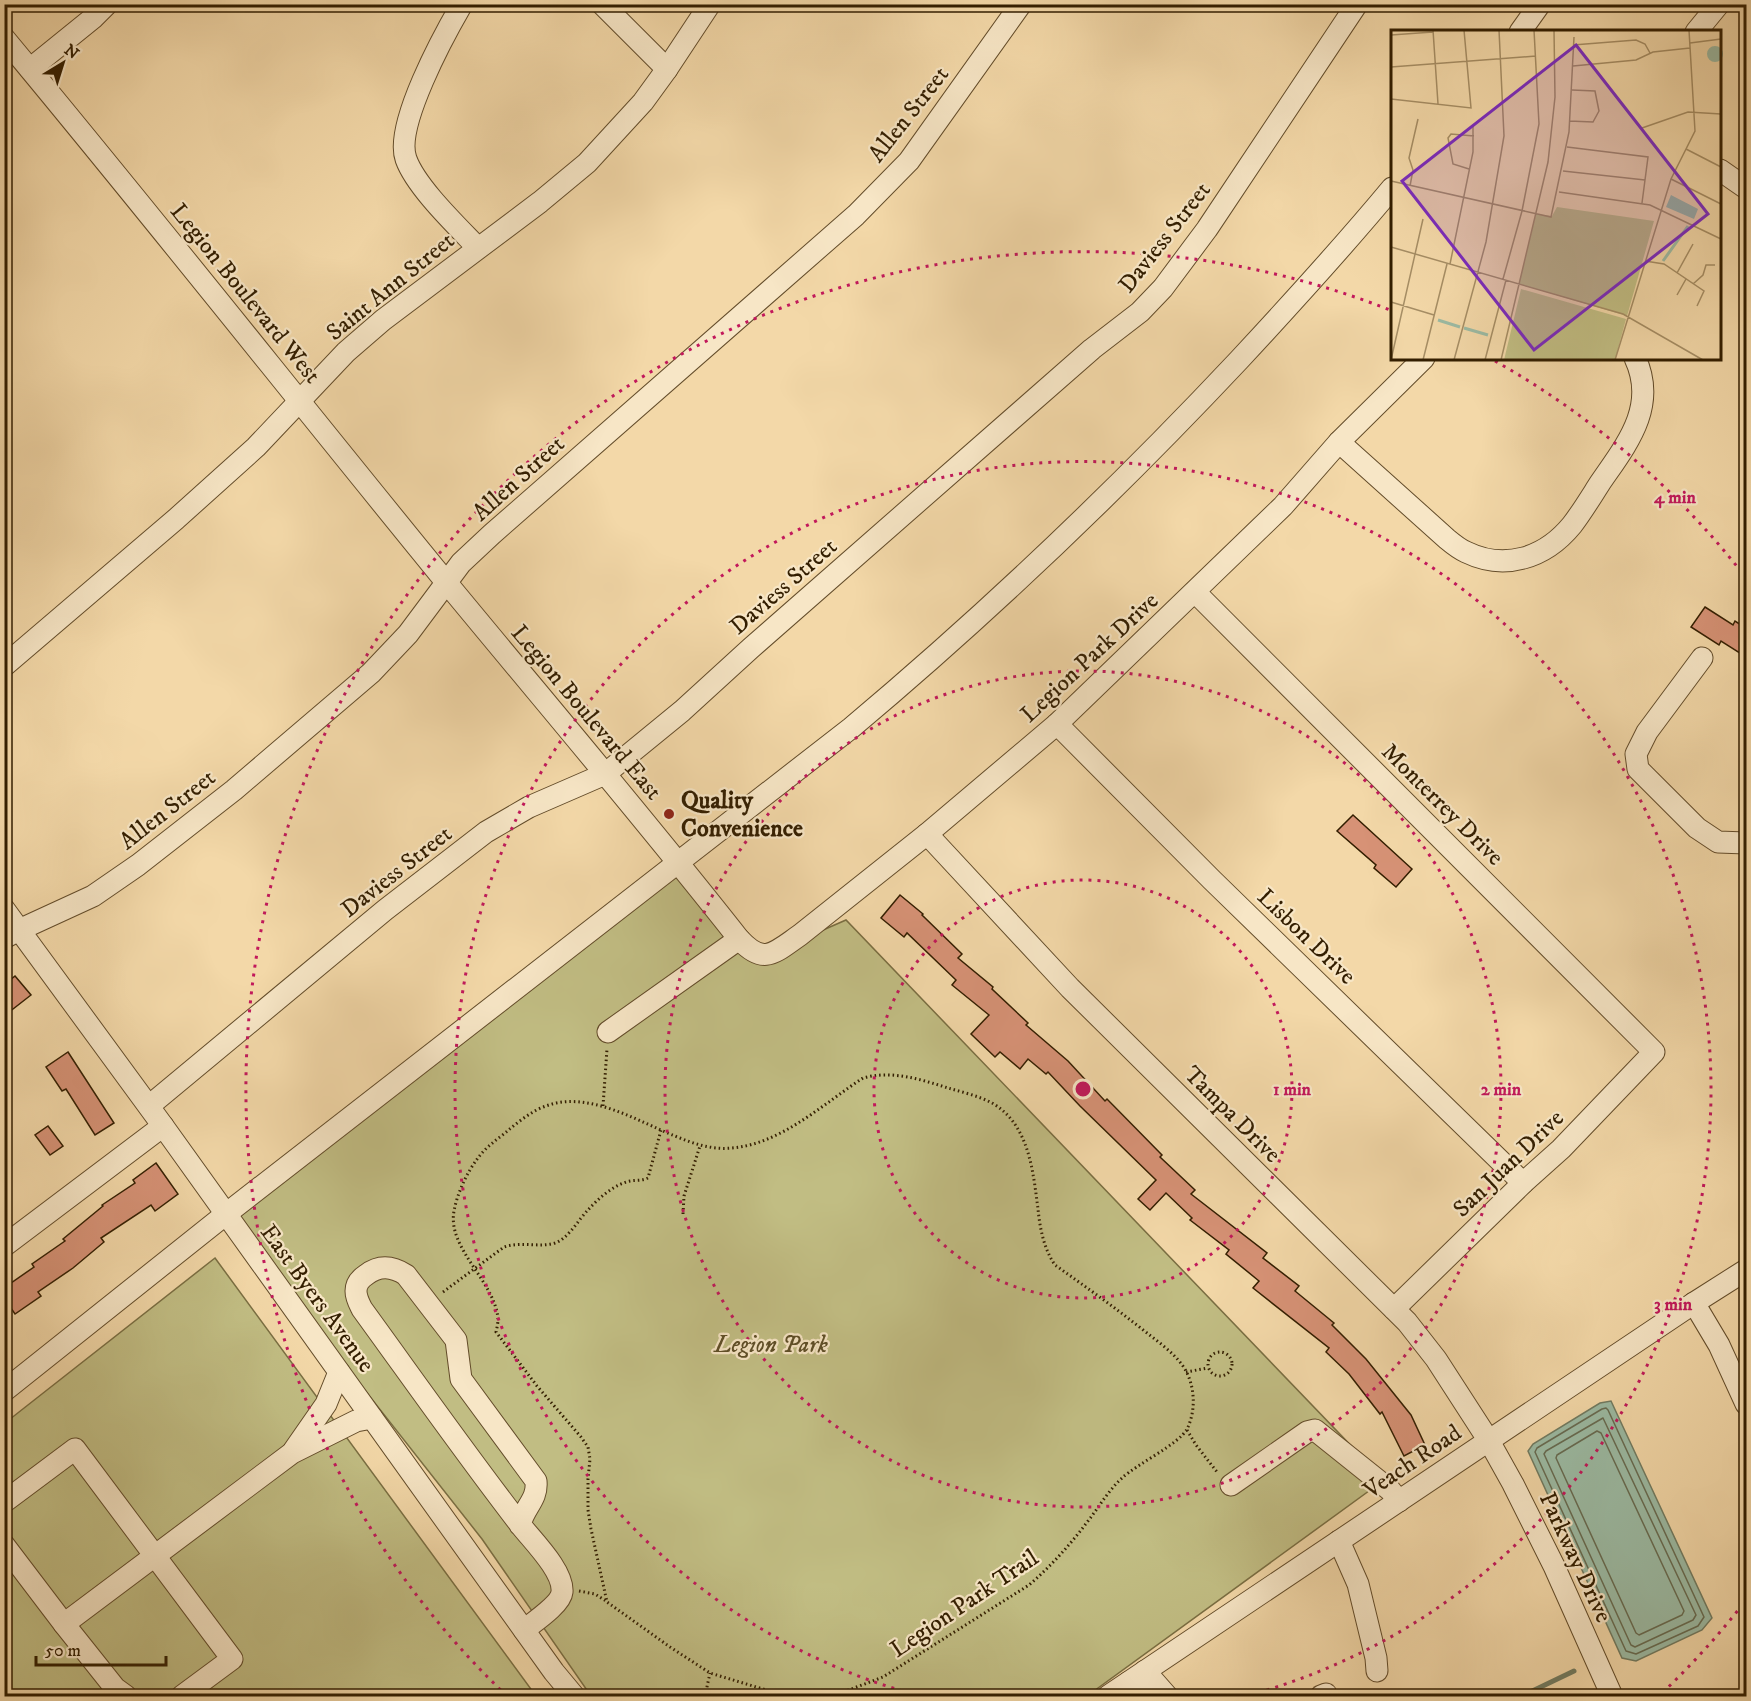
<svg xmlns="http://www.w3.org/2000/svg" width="1751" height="1701" font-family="'IM FELL DW Pica',serif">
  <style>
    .green { fill: #c1bd83; stroke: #7a6e42; stroke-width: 1.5 }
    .water { fill: #9cbba4; stroke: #727c62; stroke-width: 1.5 }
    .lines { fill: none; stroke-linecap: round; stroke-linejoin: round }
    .shore { stroke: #686c52; stroke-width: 1.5 }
    .stream { stroke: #727c62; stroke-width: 5 }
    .building { fill: #d79276; stroke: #331e00; stroke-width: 1.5 }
    .minor-casing { stroke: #634c2a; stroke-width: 23 }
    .path { stroke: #331e00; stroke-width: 3; stroke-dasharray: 1.5 3; stroke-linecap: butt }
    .minor { stroke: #f7e6c6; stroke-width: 21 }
    .ring { fill: none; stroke: #c2185b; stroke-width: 3; stroke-dasharray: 3 6 }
    .poi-dot { fill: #8f2418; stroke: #f7e6c6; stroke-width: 2 }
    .labels { text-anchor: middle; stroke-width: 4.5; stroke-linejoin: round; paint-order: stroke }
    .street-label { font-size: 24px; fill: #331e00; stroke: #f7e6c6 }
    .poi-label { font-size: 24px; font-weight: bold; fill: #331e00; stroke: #f7e6c6; text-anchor: start }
    .park-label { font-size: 24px; font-style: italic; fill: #5e4e27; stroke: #f7e6c6 }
    .inset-river { fill: none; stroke: #9cbba4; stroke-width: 3 }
    .inset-road { fill: none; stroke: #a68e65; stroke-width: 1.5 }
    .view { fill: #7b2cbf; fill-opacity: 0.15; stroke: #7b2cbf; stroke-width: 3 }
    .inset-edge { fill: none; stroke: #331e00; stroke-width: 3 }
    .centre { fill: #c2185b; stroke: #f7e6c6; stroke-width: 3 }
    .ring-label { font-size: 18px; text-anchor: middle; font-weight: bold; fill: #c2185b; stroke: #f7e6c6; stroke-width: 4.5; stroke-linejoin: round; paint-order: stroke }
  </style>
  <rect width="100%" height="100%" fill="#f3d8a8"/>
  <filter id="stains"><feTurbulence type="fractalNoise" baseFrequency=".00333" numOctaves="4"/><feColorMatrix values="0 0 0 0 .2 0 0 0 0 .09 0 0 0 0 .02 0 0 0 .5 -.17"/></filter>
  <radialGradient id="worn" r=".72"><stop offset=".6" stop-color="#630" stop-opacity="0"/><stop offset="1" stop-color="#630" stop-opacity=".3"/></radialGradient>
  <g class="green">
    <polygon points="678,861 768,954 846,920 1384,1480 1087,1696 591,1696 482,1539 226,1214"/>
    <polygon points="215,1258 536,1696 5,1696 5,1423"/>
  </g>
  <polygon class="water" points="1611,1401 1712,1618 1702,1630 1636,1661 1622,1658 1528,1451 1533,1444 1600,1403"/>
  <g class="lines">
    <g class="shore">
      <polygon points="1606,1408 1608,1410 1704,1617 1698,1626 1636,1654 1626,1651 1535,1452 1537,1448 1602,1409"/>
      <polygon points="1603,1418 1696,1615 1693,1620 1635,1647 1631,1645 1544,1454 1546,1451"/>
      <polygon points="1597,1431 1601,1433 1684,1611 1682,1615 1639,1635 1636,1633 1556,1458 1557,1455"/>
    </g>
    <polyline class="stream" points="1522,1696 1574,1671"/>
  </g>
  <g class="building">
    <polygon points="1705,607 1733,625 1735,621 1746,628 1746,657 1721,641 1719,645 1691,627"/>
    <polygon points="1353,815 1412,869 1396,887 1374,868 1376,865 1337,831"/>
    <polygon points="900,895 923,914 922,915 962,954 958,958 993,987 992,989 1028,1023 1026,1025 1068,1061 1105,1101 1107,1099 1162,1155 1160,1157 1195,1190 1191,1194 1267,1253 1263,1258 1299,1286 1295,1291 1334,1323 1332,1325 1366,1359 1411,1415 1425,1445 1404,1456 1382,1412 1380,1414 1349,1374 1326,1352 1329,1348 1253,1288 1259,1281 1226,1254 1229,1250 1190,1220 1192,1218 1166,1193 1150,1210 1138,1199 1156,1180 1080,1106 1048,1072 1046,1074 1028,1059 1020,1069 1000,1052 995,1057 971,1034 989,1015 952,985 956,980 907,933 904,937 881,918"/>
    <polygon points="15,976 31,995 4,1016 4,985"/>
    <polygon points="68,1052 114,1123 95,1135 66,1089 62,1091 46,1067"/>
    <polygon points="48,1126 63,1146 50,1155 35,1135"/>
    <polygon points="156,1163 178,1194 155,1211 151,1205 101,1238 104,1242 73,1268 38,1292 41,1296 15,1314 4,1298 4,1288 34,1267 32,1264 65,1241 63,1239 103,1206 102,1205 135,1183 133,1180"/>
  </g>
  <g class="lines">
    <defs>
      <g id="minor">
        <path d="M462,4C444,35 394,126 406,159C416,187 457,226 478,248"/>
        <polyline points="602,4 667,69"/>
        <polyline points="1520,32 1540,4"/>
        <polyline points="1696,32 1719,4"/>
        <path d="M4,38C154,218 298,401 446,582C544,701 644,818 739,939C764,966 774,953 800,935L927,834L1057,724L1283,506L1339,442L1424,358"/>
        <polyline points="30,69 93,18 107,4"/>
        <polyline points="1720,170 1746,188"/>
        <path d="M1339,442L1447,539C1453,544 1459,549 1466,552C1505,571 1545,558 1572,525C1582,512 1591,497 1600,483C1626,445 1658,407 1635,358"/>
        <polyline points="1195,592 1654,1052 1561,1149 1523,1183 1394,1309"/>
        <polyline points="1702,658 1647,732 1636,754 1638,769 1697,828 1718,842 1746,843"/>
        <polyline points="4,666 176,519 256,447 346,352 383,320 540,202 587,163 643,102 667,69 710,4"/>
        <polyline points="1057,724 1212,880 1523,1183"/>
        <polyline points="927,834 1070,988 1407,1322 1436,1359 1489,1441 1513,1484 1554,1566 1612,1696"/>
        <polyline points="4,909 163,1126 554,1672 574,1696"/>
        <polyline points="4,938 19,930 93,896 138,865 234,790 371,673 408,634 461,563 492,534 856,215 909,161 1021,4"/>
        <polyline points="608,1032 739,939"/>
        <polyline points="149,1106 385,910 486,832 529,807 605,774 682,711 751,648 1092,349 1140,312 1163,288 1207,229 1357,4"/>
        <polyline points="4,1246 163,1126"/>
        <polyline points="1694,1303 1719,1345 1746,1404"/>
        <path d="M4,1391L226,1214L851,728C988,613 1116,491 1239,360C1291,304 1343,247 1392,188"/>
        <polyline points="294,1450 326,1404 339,1372"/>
        <polyline points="1231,1485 1307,1432 1315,1430 1390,1490 1399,1501"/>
        <polyline points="4,1502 75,1449 232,1659 182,1696"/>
        <path d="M520,1525C524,1507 538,1500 536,1481L461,1379L456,1340L406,1275C392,1266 379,1265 366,1275C360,1279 356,1284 356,1291C356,1298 359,1303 362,1309C415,1382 467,1456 522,1527C534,1542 564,1572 562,1592C561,1604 534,1622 524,1630"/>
        <polyline points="1339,1541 1358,1584 1376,1658 1377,1671"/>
        <polyline points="4,1545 64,1624 115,1688 126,1696"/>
        <polyline points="64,1624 292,1453 356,1421 372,1418"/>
        <polyline points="1145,1671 1167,1696"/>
        <polyline points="1129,1682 1141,1696"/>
        <polyline points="1108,1696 1694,1303 1746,1270"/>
        <polyline points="1321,1696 1326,1694"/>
      </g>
    </defs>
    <use href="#minor" class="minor-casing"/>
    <g class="path">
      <polyline points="603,1106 607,1049"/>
      <polyline points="683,1214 684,1196 700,1146"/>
      <path d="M443,1292L504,1247C522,1241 539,1248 555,1243C569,1238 578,1220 588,1210C599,1198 613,1185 630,1181C636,1180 642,1181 648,1178L661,1130"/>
      <circle cx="1220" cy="1364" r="12"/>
      <polyline points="1186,1372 1208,1368"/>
      <polyline points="1187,1430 1196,1445 1217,1472"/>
      <polyline points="579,1591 595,1594 606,1601"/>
      <polyline points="705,1696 710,1673"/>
      <path d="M786,1696L710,1673L670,1647L607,1602L591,1529L588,1510V1479L590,1459L588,1447L581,1437L537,1386L496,1332C497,1328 498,1323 498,1319C495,1281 447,1249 454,1211C457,1194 467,1172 478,1158C485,1148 495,1141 505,1133C517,1123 531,1111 546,1106C588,1090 637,1121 675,1136C694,1144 712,1150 732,1148C781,1144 823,1104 863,1078C891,1070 920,1079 948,1088C962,1092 979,1096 992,1103C1029,1124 1033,1171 1038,1209C1040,1229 1044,1249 1055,1265C1086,1287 1117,1309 1147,1333C1161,1344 1177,1355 1186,1371C1195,1388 1196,1411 1187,1429C1179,1444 1137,1464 1122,1478C1108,1491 1099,1507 1088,1521C1070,1545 1051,1566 1029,1585L883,1677L833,1696"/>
    </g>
    <use href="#minor" class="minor"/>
  </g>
  <g class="ring">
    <circle cx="1083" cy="1089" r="209"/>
    <circle cx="1083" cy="1089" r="418"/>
    <path d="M920 1696A628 628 0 1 1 1246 1696"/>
    <path d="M1743 1604A837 837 0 0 1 1659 1696M507 1696A837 837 0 0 1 1390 310M1495 361A837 837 0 0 1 1743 574"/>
  </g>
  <circle class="poi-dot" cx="669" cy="814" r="6"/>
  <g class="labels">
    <g class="street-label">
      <text transform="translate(908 114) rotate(-52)" y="8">Allen Street</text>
      <text transform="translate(1164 237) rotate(-52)" y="8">Daviess Street</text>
      <text transform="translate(390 286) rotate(-39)" y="8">Saint Ann Street</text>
      <text transform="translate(246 293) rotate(51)" y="8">Legion Boulevard West</text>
      <text transform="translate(518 478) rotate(-42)" y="8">Allen Street</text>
      <text transform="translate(783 586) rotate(-41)" y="8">Daviess Street</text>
      <text transform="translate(1089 657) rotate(-43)" y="8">Legion Park Drive</text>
      <text transform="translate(587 712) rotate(50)" y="8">Legion Boulevard East</text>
      <text transform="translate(1443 804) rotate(45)" y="8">Monterrey Drive</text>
      <text transform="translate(167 809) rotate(-38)" y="8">Allen Street</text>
      <text transform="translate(396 871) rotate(-38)" y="8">Daviess Street</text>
      <text transform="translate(1307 936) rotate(44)" y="8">Lisbon Drive</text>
      <text transform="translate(1233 1114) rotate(45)" y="8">Tampa Drive</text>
      <text transform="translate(1508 1163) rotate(-44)" y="8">San Juan Drive</text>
      <text transform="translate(318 1298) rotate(54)" y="8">East Byers Avenue</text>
      <text transform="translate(1412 1461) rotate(-34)" y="8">Veach Road</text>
      <text transform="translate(1576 1557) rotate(65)" y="8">Parkway Drive</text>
      <text transform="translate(964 1603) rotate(-34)" y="8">Legion Park Trail</text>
    </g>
    <g class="poi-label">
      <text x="681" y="808">Quality<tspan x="681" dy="28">Convenience</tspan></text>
    </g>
    <g class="park-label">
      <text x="771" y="1352">Legion Park</text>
    </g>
  </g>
  <g transform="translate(1391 30)">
    <rect width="330" height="330" fill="#f3d8a8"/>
    <path d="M166,177L263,191L236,286L128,254L145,184L161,186ZM130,259L235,289L224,330H113Z" fill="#c1bd83"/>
    <path d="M316 24a8 8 0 1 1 16 0a8 8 0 1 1-16 0ZM280,165L307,179L303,189L275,177Z" fill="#9cbba4"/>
    <path class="inset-river" d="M272,231L297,196M47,290L69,297M73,298L97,305"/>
    <path class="inset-road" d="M42,0L47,74M0,5L42,2M299,13L330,9M182,15L245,10L254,14L259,23M182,36L245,30L262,22L299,18M0,37L145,26M0,69L80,78L73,0M178,91L202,92L208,81L204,61L181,60M251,98L297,82L330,84M176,117L257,127L251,173M295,119L330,137M78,139L62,134L57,108L60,104L83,106M172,141L254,150M280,149L330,174M0,151L160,187L178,102L183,7M19,156L22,140L18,128L27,89M168,162L259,175L330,209M0,217L232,284L312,330M254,231L273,234L313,261L306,276M59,234L82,122V96M286,243L302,214M112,249L131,181L148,94L143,0M302,254L312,245L315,235H324M286,265L295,249M0,272L43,285M0,330L32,189M32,330L56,234M63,330L95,212L113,106L108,0M94,330L115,250M110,330L157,132L164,67L163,0M224,330L280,149L304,101L298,0"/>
    <path class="view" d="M185,15L317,184L143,320L11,151Z"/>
    <rect width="330" height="330" class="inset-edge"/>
  </g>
  <circle cx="1083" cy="1089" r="9" class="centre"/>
  <g class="ring-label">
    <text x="1675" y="503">4 min</text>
    <text x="1292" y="1095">1 min</text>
    <text x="1501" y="1095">2 min</text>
    <text x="1673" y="1310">3 min</text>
  </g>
  <rect width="1751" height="1701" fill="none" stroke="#f3d8a8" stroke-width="24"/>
  <rect x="6" y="6" width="1739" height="1689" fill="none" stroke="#331e00" stroke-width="3"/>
  <rect x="12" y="12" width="1727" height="1677" fill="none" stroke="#331e00" stroke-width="1.5"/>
  <g transform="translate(63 63) rotate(38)" stroke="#f7e6c6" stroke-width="4.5" paint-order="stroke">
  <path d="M0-4.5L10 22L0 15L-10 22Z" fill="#331e00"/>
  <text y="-9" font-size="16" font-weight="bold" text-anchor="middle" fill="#331e00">N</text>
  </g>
  <path d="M36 1656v9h130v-9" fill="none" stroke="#331e00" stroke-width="3"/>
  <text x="45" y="1656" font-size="18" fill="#331e00" stroke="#f7e6c6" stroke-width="4.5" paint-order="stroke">50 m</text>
  <rect width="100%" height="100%" filter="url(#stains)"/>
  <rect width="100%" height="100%" fill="url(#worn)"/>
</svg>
